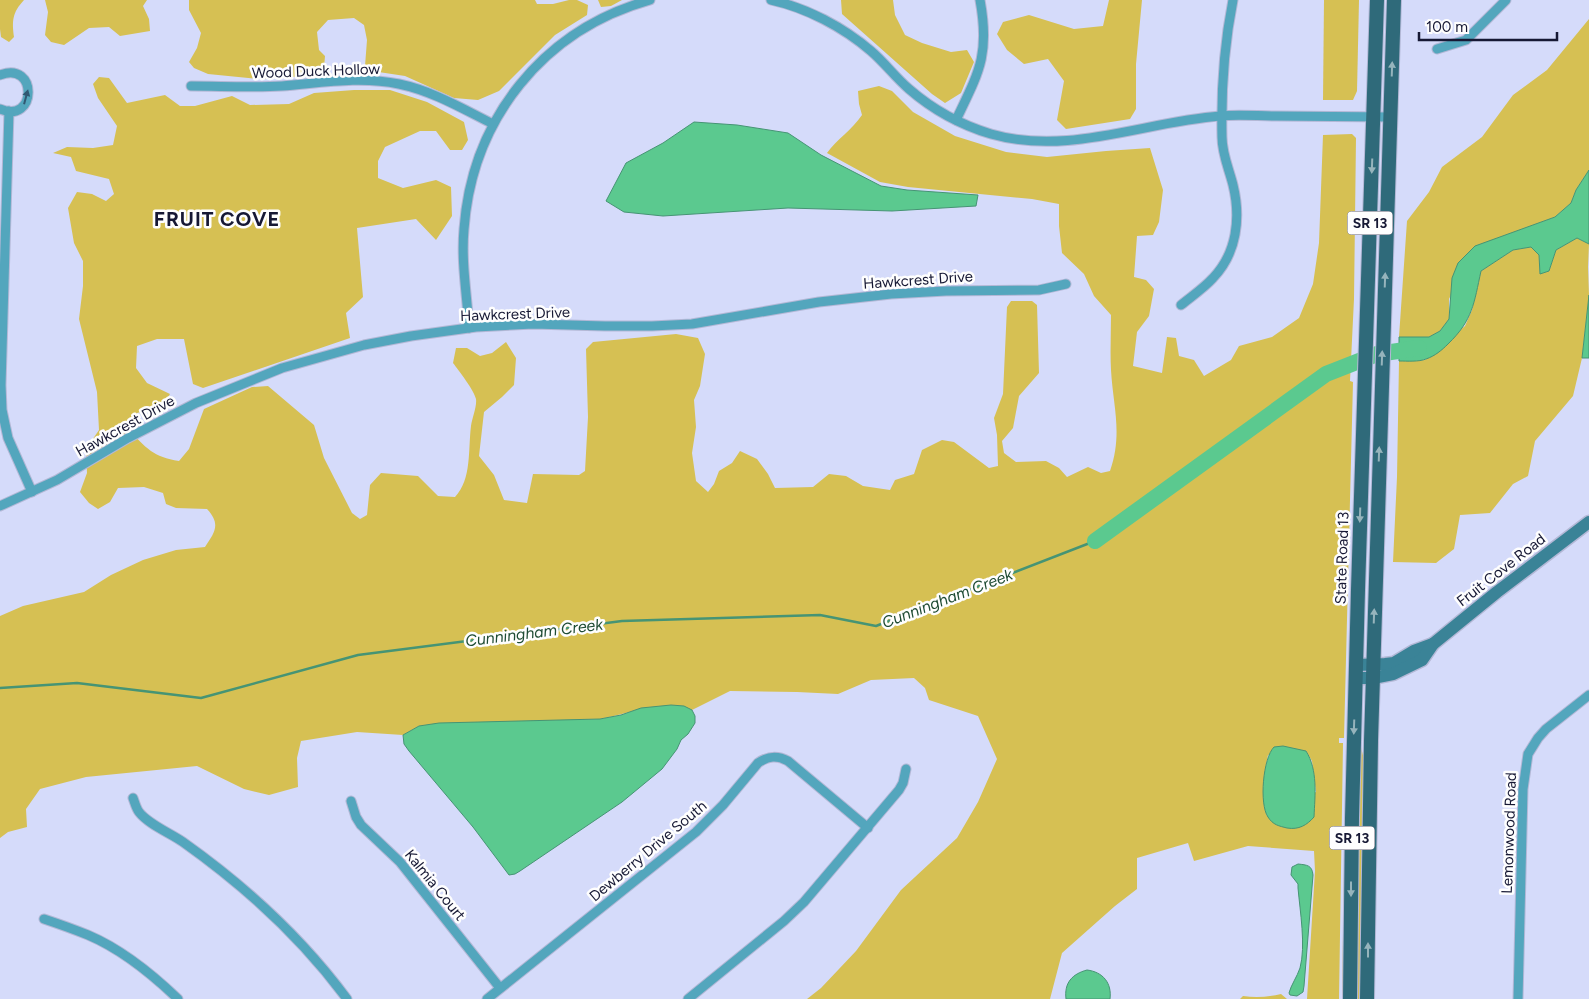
<svg xmlns="http://www.w3.org/2000/svg" width="1589" height="999" font-family="Figtree,sans-serif">
  <style>
    .green { fill: #d6c053; fill-rule: evenodd }
    .water { fill: #5bc98f; stroke: #469474 }
    .lines { fill: none; stroke-linecap: round; stroke-linejoin: round }
    .stream { stroke: #469474; stroke-width: 2.5 }
    .river { stroke: #5bc98f; stroke-width: 16 }
    .street-casing { stroke: #b3b8d6; stroke-width: 11 }
    .secondary-casing { stroke: #b3b8d6; stroke-width: 15 }
    .primary-casing { stroke: #b3b8d6; stroke-width: 16 }
    .street { stroke: #53a6bd; stroke-width: 9 }
    .secondary { stroke: #3a8397; stroke-width: 12 }
    .primary { stroke: #2f6a7a; stroke-width: 14 }
    .oneway { fill: #96b4bc }
    .oneway2 { fill: #315872 }
    .labels { text-anchor: middle; stroke-width: 5; stroke-linejoin: round; paint-order: stroke }
    .shield { fill: #fefefe; stroke: #5c5d71; stroke-width: 1 }
    .shield-label { font-size: 14px; font-weight: bold; fill: #161834 }
    .street-label { font-size: 15px; fill: #161834; stroke: #fefefe }
    .water-label { font-size: 16px; font-style: italic; fill: #1e4b33; stroke: #fefefe }
    .district-label { font-size: 20px; font-weight: bold; letter-spacing: 1px; fill: #161834; stroke: #fefefe }
  </style>
  <rect width="100%" height="100%" fill="#d5dbfa"/>
  <g class="green">
    <path d="M0,0H24C12,13 12,21 14,37L9,42L1,37L0,29Z"/>
    <polygon points="45,0 147,0 143,6 149,19 150,31 120,36 109,27 89,28 64,45 51,42 45,35 48,12"/>
    <polygon points="189,0 535,0 537,4 553,4 569,0 577,0 588,5 587,15 555,35 499,91 478,100 454,98 405,76 372,71 365,66 367,40 364,25 354,18 328,20 317,32 319,50 325,56 324,68 308,76 259,79 208,74 194,68 189,62 197,48 201,33 189,10"/>
    <polygon points="598,0 622,0 611,6 601,7"/>
    <polygon points="841,0 893,0 895,15 905,35 922,43 951,52 967,50 974,62 961,93 945,103 932,94 842,14"/>
    <polygon points="1109,0 1142,0 1136,64 1136,109 1130,119 1066,129 1057,120 1064,81 1048,59 1024,64 1007,50 997,34 1003,22 1029,15 1074,29 1103,26"/>
    <polygon points="1324,0 1359,0 1357,91 1353,100 1323,100"/>
    <polygon points="1589,19 1589,170 1576,190 1571,203 1555,217 1475,247 1449,299 1449,319 1440,331 1429,337 1399,337 1407,221 1429,192 1442,167 1482,137 1513,95 1547,70"/>
    <path d="M99,77L109,78L127,103L165,95L180,106H195L232,96L250,105L289,104L314,93L354,90H390L427,102L464,122L468,140L462,150H450L436,131H420L385,147L378,161V178L403,188L436,180L451,187L452,216L436,240L416,219L357,228L363,297L346,313L350,338L203,388L193,384L184,339H157L137,346L136,368L147,383L170,394L162,407L137,413L129,429C145,448 154,457 179,461L189,449L204,409L252,387L268,386L314,425L324,458L352,513L360,519L367,515L370,485L381,473L418,476L438,496L455,497C472,479 468,450 471,426C472,418 477,407 476,399C474,390 459,371 453,363L456,348H467L480,356L492,353L506,342L516,358L514,385L502,397L484,412L479,456L494,475L504,500L527,503L533,474L579,475L585,471L588,417L586,349L593,342L676,334L698,338L705,354L700,386L694,400L696,427L692,453L696,481L708,492L714,484L719,471L732,463L740,451L757,459L768,474L775,488L813,487L829,474L846,476L863,486L890,490L895,480L914,474L922,450L942,440L954,442L989,468L998,466L997,435L994,418L1003,394L1007,307L1011,301H1032L1037,305L1039,373L1019,396L1013,428L1002,441L1004,453L1016,462L1046,461L1059,468L1067,477L1088,467L1101,473L1110,471C1123,434 1113,406 1111,370C1110,352 1111,333 1111,315L1094,296L1084,274L1062,253L1059,226V204L1032,199L908,187L880,182L827,153C837,139 852,130 862,115L859,104L858,91L879,86L892,91L913,112L955,136L1006,152L1047,157L1106,151L1150,148L1163,190L1159,222L1153,235L1137,236L1134,277L1146,280L1154,289L1149,316L1137,332L1133,366L1162,373L1167,337L1176,338L1179,356L1194,360L1204,376L1231,360L1239,346L1272,337L1299,318L1313,284L1319,243L1323,135L1352,134L1356,138L1354,299L1350,381L1353,382L1344,738H1339V743H1343L1339,999H1307L1315,871L1314,851L1248,846L1194,861L1188,843L1137,858V889L1115,906L1062,953L1050,999H807L821,988L856,951L901,890L957,838L978,802L997,759L978,716L929,700L925,688L914,678L871,680L838,694L797,692L730,691L692,710C668,698 626,714 600,719L419,726L403,735L357,732L301,741L297,758L298,787L269,795L244,789L197,766L86,777L40,789L26,809L27,827L8,832L0,838V616L23,606L84,592L111,575L143,560L176,550L205,547C215,532 221,524 207,509L176,508L166,504L163,493L144,487L118,488L110,502L98,509L89,503L80,492L87,473L86,449L99,430L97,392L79,319L83,286V261L74,243L68,208L77,192L92,194L106,201L114,194L109,179L76,171L71,157L53,153L67,147L93,148L113,145L117,126L98,98L93,84ZM1306,751L1312,761L1316,792L1267,816C1261,797 1264,775 1268,755Z"/>
    <polygon points="1577,238 1589,244 1588,267 1589,295 1582,358 1573,396 1535,441 1528,476 1513,484 1490,513 1460,515 1454,549 1436,563 1393,562 1397,477 1399,361 1425,360 1465,326 1472,310 1481,271 1513,250 1531,247 1539,255 1540,273 1549,271 1556,250"/>
    <polygon points="1362,688 1361,747 1365,764 1362,999 1355,999"/>
    <polygon points="1346,745 1343,995 1342,999"/>
    <path d="M1281,994L1287,999H1240L1243,996C1256,998 1268,997 1281,994Z"/>
  </g>
  <g class="water">
    <polygon points="694,122 737,125 788,133 821,155 881,186 907,190 978,195 976,206 892,211 788,208 663,216 624,212 606,201 626,163 663,143"/>
    <path d="M1589,170V244L1577,238L1556,250L1549,271L1540,274L1539,255L1531,247L1513,250L1481,271C1474,303 1473,320 1448,344C1442,350 1435,356 1426,359C1419,362 1407,361 1399,361V337H1429L1440,331L1449,319L1452,278L1458,263L1475,246L1555,217L1571,203L1576,190Z"/>
    <polygon points="1589,295 1589,358 1582,358"/>
    <polygon points="671,705 684,706 692,710 695,716 695,723 688,734 681,740 677,749 662,769 622,802 520,871 515,874 509,875 473,827 409,751 404,744 403,735 419,726 439,723 600,719 621,715 641,708"/>
    <path d="M1283,746L1306,751C1318,770 1315,795 1314,817C1307,825 1299,830 1287,828C1279,826 1273,825 1268,817C1259,804 1263,758 1274,747Z"/>
    <path d="M1298,864C1307,865 1312,865 1313,875L1304,986L1303,992L1297,996L1290,995L1289,993C1291,985 1297,977 1300,968C1306,946 1300,911 1298,888V884L1291,875L1292,867Z"/>
    <path d="M1087,970C1103,972 1112,983 1110,999H1066C1064,983 1072,974 1087,970Z"/>
  </g>
  <g class="lines">
    <polyline class="stream" points="0,688 77,683 201,698 358,655 622,621 820,615 876,626 1095,541"/>
    <polyline class="river" points="1095,541 1326,374 1377,354 1419,348"/>
    <defs>
      <g id="street">
        <path d="M771,0C807,8 843,27 871,51C885,63 895,77 909,89C932,109 961,125 991,134C1068,156 1143,122 1220,116C1238,114 1258,116 1276,116C1314,116 1352,117 1390,117"/>
        <polyline points="1437,49 1466,40 1506,0"/>
        <path d="M0,75C38,60 37,125 0,109"/>
        <path d="M191,86C221,86 251,88 282,86C321,83 360,76 399,84C433,91 463,109 493,124"/>
        <polyline points="9,111 1,385 2,410 8,438 32,492"/>
        <path d="M956,120C979,72 990,55 980,0"/>
        <path d="M1181,305C1192,296 1204,288 1213,278C1237,253 1241,218 1233,185C1229,169 1222,154 1222,137C1221,91 1224,45 1233,0"/>
        <path d="M469,328C467,295 461,262 464,229C472,119 543,30 650,0"/>
        <polyline points="0,506 57,480 128,438 196,403 282,368 364,345 411,336 476,327 533,324 605,326 652,326 692,324 819,302 891,294 946,291 1039,290 1066,284"/>
        <path d="M133,798C135,803 136,808 139,812C148,824 170,833 183,842C245,886 302,938 347,999"/>
        <polyline points="351,801 356,817 361,825 400,862 500,988"/>
        <path d="M44,919C59,924 73,929 88,935C121,949 152,974 178,999"/>
        <path d="M487,999L696,832L723,805L758,763C768,756 777,755 788,761L868,828"/>
        <polyline points="688,999 784,921 804,902 899,790 903,783 906,769"/>
        <polyline points="1518,999 1523,789 1528,754 1538,738 1546,729 1589,695"/>
      </g>
      <g id="secondary">
        <polyline points="1356,665 1385,664 1394,663 1414,651 1433,644"/>
        <polyline points="1356,678 1373,678 1393,674 1422,660 1433,644 1497,592 1589,522"/>
      </g>
      <g id="primary">
        <polyline points="1350,999 1352,818 1358,590 1377,0"/>
        <polyline points="1367,999 1371,741 1394,0"/>
      </g>
    </defs>
    <use href="#street" class="street-casing"/>
    <use href="#secondary" class="secondary-casing"/>
    <use href="#primary" class="primary-casing"/>
    <use href="#street" class="street"/>
    <use href="#secondary" class="secondary"/>
    <use href="#primary" class="primary"/>
  </g>
  <defs><path id="oneway-solid" d="M-6-.8H1V-3.2L6.5 0L1 3.2V.8H-6Z" transform="scale(1.25)"/></defs>
  <g class="oneway">
    <use href="#oneway-solid" transform="translate(1392 69) rotate(-88)"/>
    <use href="#oneway-solid" transform="translate(1372 166) rotate(92)"/>
    <use href="#oneway-solid" transform="translate(1385 280) rotate(-88)"/>
    <use href="#oneway-solid" transform="translate(1382 358) rotate(-88)"/>
    <use href="#oneway-solid" transform="translate(1379 454) rotate(-88)"/>
    <use href="#oneway-solid" transform="translate(1360 515) rotate(92)"/>
    <use href="#oneway-solid" transform="translate(1374 616) rotate(-88)"/>
    <use href="#oneway-solid" transform="translate(1354 727) rotate(92)"/>
    <use href="#oneway-solid" transform="translate(1351 889) rotate(90)"/>
    <use href="#oneway-solid" transform="translate(1368 950) rotate(-90)"/>
  </g>
  <use class="oneway2" href="#oneway-solid" transform="translate(26 97) rotate(-75)"/>
  <g class="labels">
    <g class="shield">
      <rect x="1347.5" y="211.5" width="45" height="23" rx="4"/>
      <rect x="1329.5" y="826.5" width="45" height="23" rx="4"/>
    </g>
    <g class="shield-label">
      <text x="1370" y="228">SR 13</text>
      <text x="1352" y="843">SR 13</text>
    </g>
    <g class="street-label">
      <text transform="translate(316 71) rotate(-2)" y="5">Wood Duck Hollow</text>
      <text transform="translate(918 280) rotate(-4)" y="5">Hawkcrest Drive</text>
      <text transform="translate(515 314) rotate(-2)" y="5">Hawkcrest Drive</text>
      <text transform="translate(125 426) rotate(-29)" y="5">Hawkcrest Drive</text>
      <text transform="translate(1342 558) rotate(-88)" y="5">State Road 13</text>
      <text transform="translate(1501 570) rotate(-38)" y="5">Fruit Cove Road</text>
      <text transform="translate(1509 833) rotate(-88)" y="5">Lemonwood Road</text>
      <text transform="translate(648 851) rotate(-40)" y="5">Dewberry Drive South</text>
      <text transform="translate(435 885) rotate(51)" y="5">Kalmia Court</text>
    </g>
    <g class="water-label">
      <text transform="translate(947 598) rotate(-21)" y="6">Cunningham Creek</text>
      <text transform="translate(534 632) rotate(-7)" y="6">Cunningham Creek</text>
    </g>
    <g class="district-label">
      <text x="217" y="226">FRUIT COVE</text>
    </g>
  </g>
  <path d="M1419 32v8h138v-8" fill="none" stroke="#161834" stroke-width="2.5"/>
  <text x="1426" y="32" font-size="15" fill="#161834" stroke="#fefefe" stroke-width="4" paint-order="stroke">100 m</text>
</svg>
